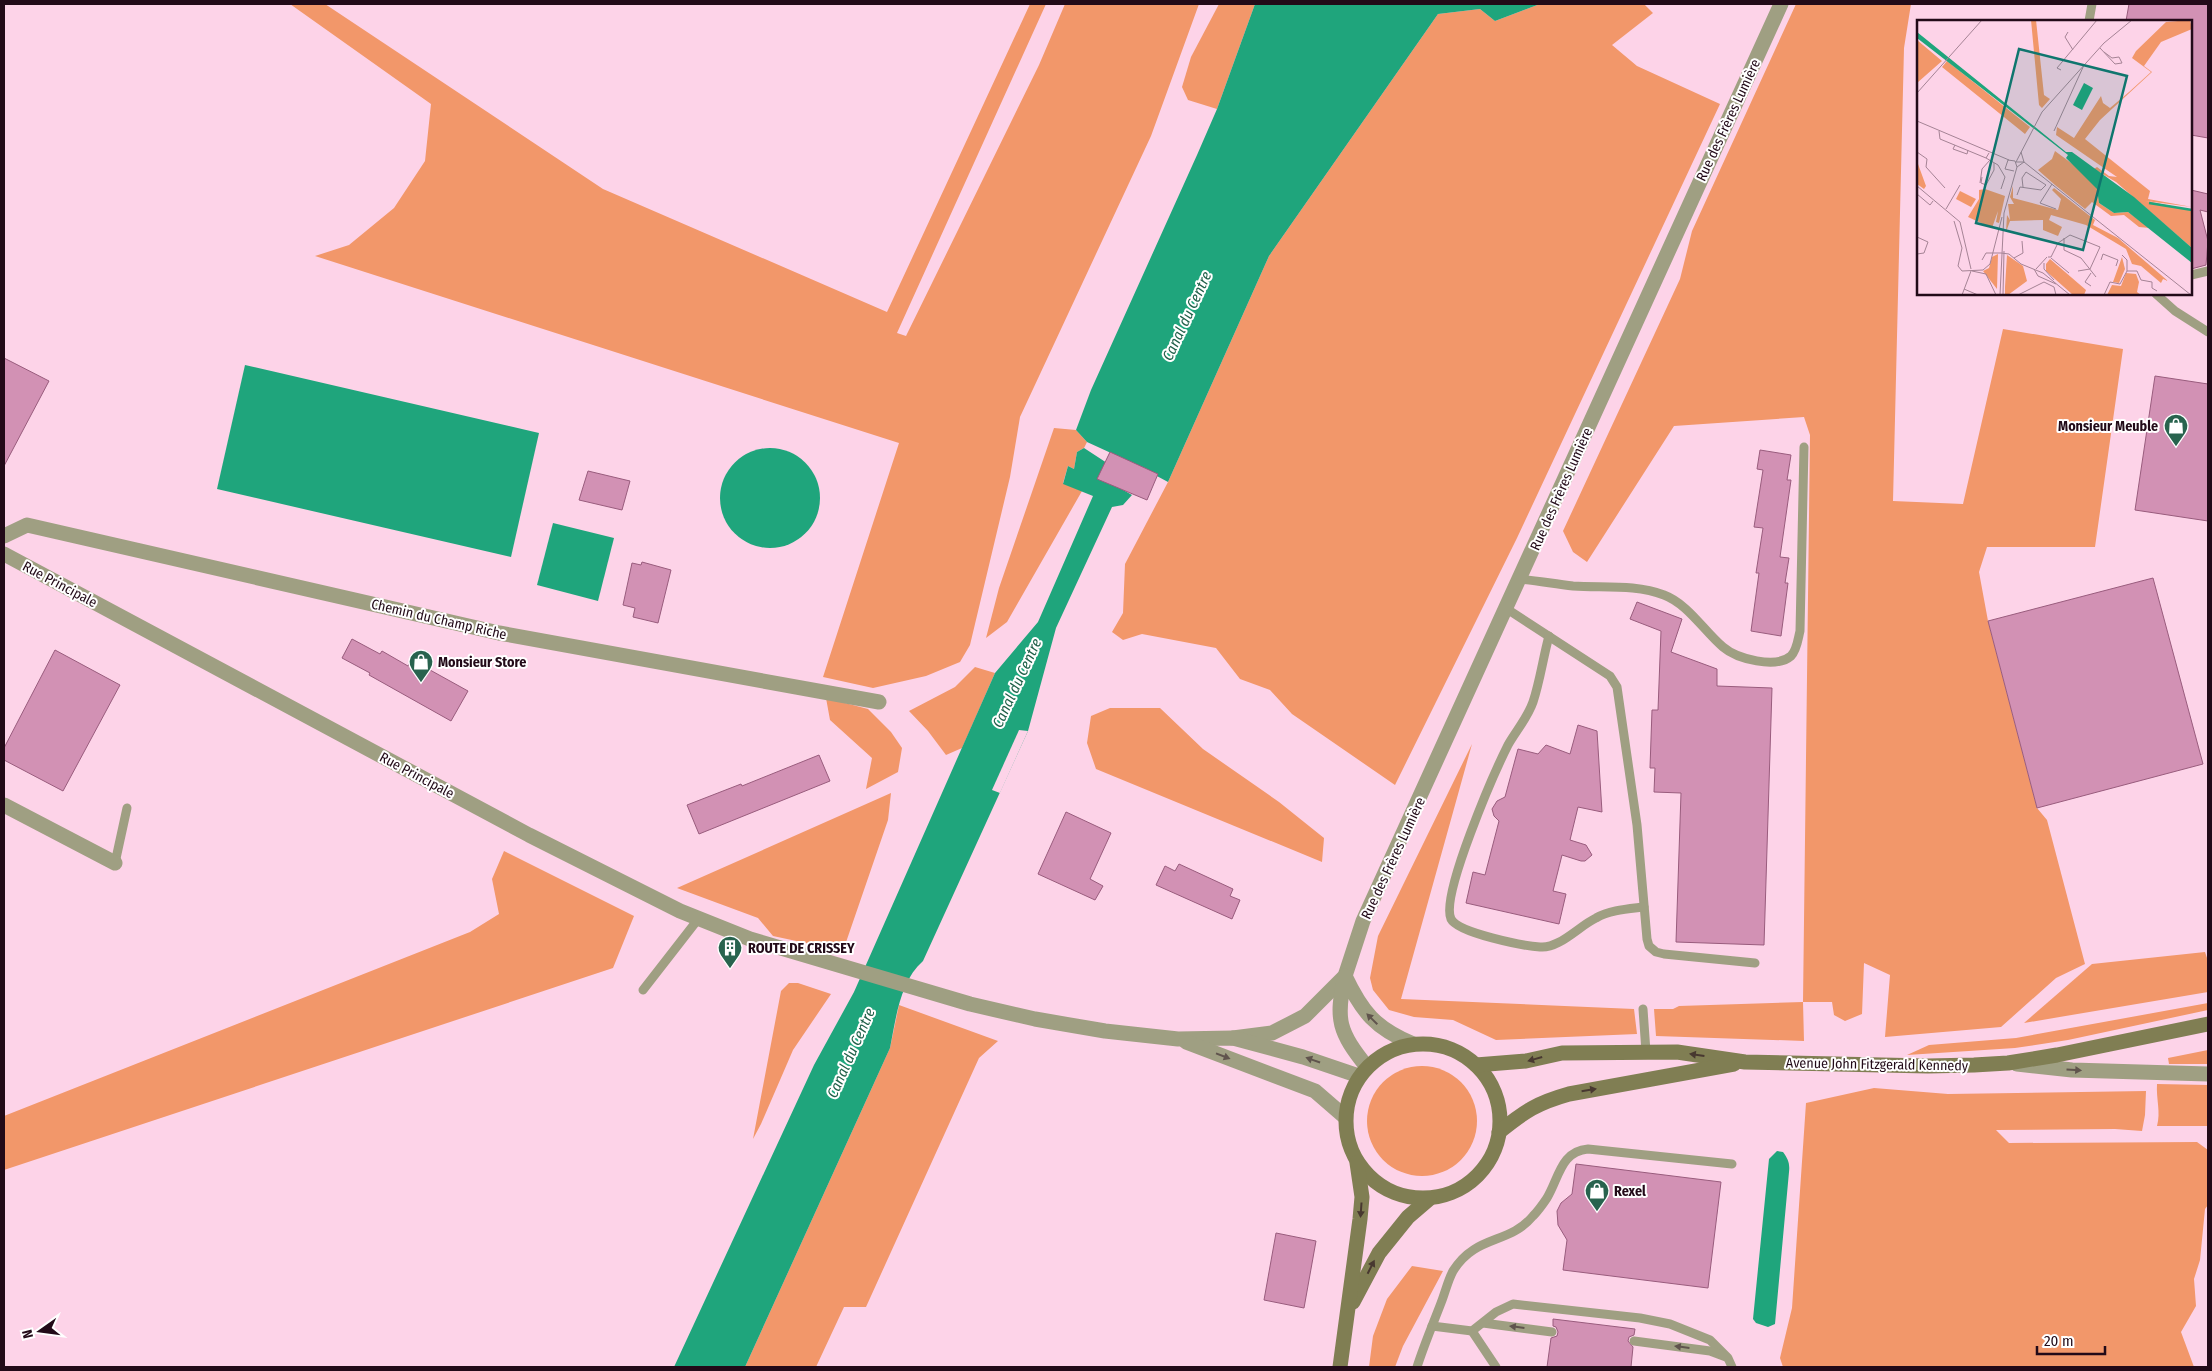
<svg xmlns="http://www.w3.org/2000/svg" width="2212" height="1371" font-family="'Fira Sans Condensed',sans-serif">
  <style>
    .green { fill: #f2976a }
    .water { fill: #1fa57c }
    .pier { fill: #fdd3e8 }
    .building { fill: #d291b4; stroke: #995c7d }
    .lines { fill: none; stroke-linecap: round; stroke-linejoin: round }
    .service { stroke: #9f9f82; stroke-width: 9 }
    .minor { stroke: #9f9f82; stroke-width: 15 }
    .tertiary { stroke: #9f9f82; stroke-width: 15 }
    .secondary { stroke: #807e53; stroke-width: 15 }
    .oneway { fill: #60544d }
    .oneway2 { fill: #483830 }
    .labels { text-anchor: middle; stroke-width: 4; stroke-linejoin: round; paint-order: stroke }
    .street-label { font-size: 14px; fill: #220a18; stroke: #fff }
    .poi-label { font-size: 14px; font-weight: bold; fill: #220a18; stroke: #fff; text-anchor: start }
    .water-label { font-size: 15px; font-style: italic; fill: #21614a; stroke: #fff }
    .inset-river { fill: none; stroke: #1fa57c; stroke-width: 2.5 }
    .inset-road { fill: none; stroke: #a58395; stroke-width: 1 }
    .view { fill: #0f766e; fill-opacity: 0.15; stroke: #0f766e; stroke-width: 2.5 }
    .inset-edge { fill: none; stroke: #220a18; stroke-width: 2.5 }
  </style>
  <rect width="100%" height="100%" fill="#fdd3e8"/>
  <g class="green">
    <polygon points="290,4 325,4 603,189 887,312 1030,4 1046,4 897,333 906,336 1039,65 1065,4 1199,4 1151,136 1020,417 1010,477 970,645 960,662 926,676 873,688 823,677 899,443 315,256 349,245 394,208 425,161 431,104"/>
    <polygon points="1219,4 1255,4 1217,109 1188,100 1182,87 1191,57"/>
    <polygon points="1540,4 1644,4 1653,13 1612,45 1637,66 1720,104 1517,538 1395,785 1292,714 1270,690 1240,679 1216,648 1142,634 1123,640 1112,632 1123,613 1125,564 1168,482 1269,256 1438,14 1480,9 1495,21"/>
    <polygon points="1796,4 1911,4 1904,48 1893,501 1963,504 2003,329 2123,349 2095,547 1987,547 1979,572 1988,621 2037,808 2047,820 2085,964 2056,978 2001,1027 1885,1037 1890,975 1864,963 1862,1014 1845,1021 1834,1015 1832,1002 1803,1002 1804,1041 1656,1036 1654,1009 1673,1009 1679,1006 1803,1002 1810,435 1804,417 1674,426 1587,562 1573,552 1563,531 1680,279 1692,231"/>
    <polygon points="1054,428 1076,430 1087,442 1084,448 1077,452 1074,469 1068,466 1063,483 1082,491 1007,622 986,638 999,588"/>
    <polygon points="975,667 995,673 962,748 946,755 928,731 909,711 955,687"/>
    <polygon points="826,698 868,709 891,732 902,748 898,772 866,789 872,758 830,720"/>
    <polygon points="1110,708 1160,708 1203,749 1279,802 1324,838 1322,862 1096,769 1087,743 1091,716"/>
    <polygon points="1472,744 1401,999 1634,1009 1637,1034 1496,1040 1453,1020 1414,1017 1389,1010 1373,990 1370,978 1378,936"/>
    <polygon points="891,793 888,820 843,951 773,936 758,918 677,888"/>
    <polygon points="504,851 634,916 613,968 4,1170 4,1116 470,932 499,914 492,879"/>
    <polygon points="2205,952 2208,961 2208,992 2024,1023 2092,964"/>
    <polygon points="789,983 798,983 831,994 793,1050 761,1124 753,1139 781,991"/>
    <polygon points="2208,1003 2208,1010 2068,1040 2015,1048 1907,1055 1929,1045 2016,1038"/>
    <polygon points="899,1005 998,1041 979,1058 866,1307 844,1307 816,1367 745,1367 890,1048"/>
    <polygon points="2208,1050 2208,1064 2169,1064 2168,1058"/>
    <circle cx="1422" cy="1121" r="55"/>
    <path d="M2157,1084L2208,1085V1126H2157C2161,1112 2156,1099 2157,1084Z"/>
    <polygon points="1874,1088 1948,1094 2146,1091 2145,1115 2142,1131 2115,1129 1996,1130 2009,1143 2197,1142 2208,1150 2208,1205 2205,1209 2200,1260 2194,1279 2196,1306 2181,1332 2194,1367 1783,1367 1780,1358 1792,1308 1806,1103"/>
    <polygon points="1412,1266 1443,1271 1403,1346 1395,1367 1369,1367 1373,1336 1387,1299"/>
  </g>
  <g class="water">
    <path d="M1255,4H1540L1495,21L1480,9L1438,14L1269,256L1168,482L1129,461L1118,487L1132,495L1123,505L1112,507L1056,628L1028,731L923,961C900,981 896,1018 890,1048L745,1367H674L814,1065L854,992L995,673L1038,622L1093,496L1063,484L1068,466L1074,469L1077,452L1084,448L1107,463L1111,453L1087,442L1076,430L1091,390L1197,155L1217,109Z"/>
    <polygon points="245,365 539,433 511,557 217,489"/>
    <circle cx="770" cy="498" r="50"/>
    <polygon points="553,523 614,538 598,601 537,585"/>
    <path d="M1777,1151L1783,1152C1788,1159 1790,1163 1789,1172L1775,1324L1768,1327L1756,1323L1753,1319L1769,1159Z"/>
  </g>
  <polygon class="pier" points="1019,730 1028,731 1000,793 992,790"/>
  <g class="building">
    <polygon points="2129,4 2208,4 2208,138 2191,135 2191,21 2126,21"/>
    <polygon points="2191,190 2208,194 2208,212 2200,210 2208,241 2206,265 2191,269"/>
    <polygon points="4,358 49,381 4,466"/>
    <polygon points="2155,376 2208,384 2208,521 2135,510"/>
    <polygon points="1760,450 1791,455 1787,480 1791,480 1780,557 1789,558 1785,583 1788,583 1781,636 1751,631 1759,573 1756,573 1763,528 1754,527 1763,470 1757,469"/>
    <polygon points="1110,452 1158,474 1147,500 1097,479"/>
    <polygon points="588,471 630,481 622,510 579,500"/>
    <polygon points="642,562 671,570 658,623 633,617 635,608 623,605 632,563 641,565"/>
    <polygon points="2153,578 2203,764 2037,808 1988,621"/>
    <polygon points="1637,602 1682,619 1671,652 1717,669 1717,686 1772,688 1764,945 1676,942 1681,793 1654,792 1655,768 1650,768 1652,710 1658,710 1661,631 1630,619"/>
    <polygon points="352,639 380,654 382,651 408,666 412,660 468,691 451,721 369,675 370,673 342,658"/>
    <polygon points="55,650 120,685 63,791 4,760 4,748"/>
    <polygon points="1578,725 1597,731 1602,812 1578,807 1570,840 1586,845 1592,855 1585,861 1581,861 1562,855 1553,891 1566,894 1559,924 1466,903 1473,872 1485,875 1499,821 1494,816 1492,809 1497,801 1505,797 1518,749 1538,754 1546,745 1570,754"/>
    <polygon points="819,755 830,781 699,834 687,805 741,784 742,786"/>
    <polygon points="1066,812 1111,833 1090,879 1103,886 1095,900 1038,874"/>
    <polygon points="1179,864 1233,889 1230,896 1240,900 1232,919 1156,885 1165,866 1175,871"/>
    <polygon points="1576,1164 1721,1182 1708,1288 1563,1270 1567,1240 1558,1225 1557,1211 1561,1203 1572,1194"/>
    <polygon points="1276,1233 1316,1241 1304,1308 1264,1300"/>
    <polygon points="1553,1319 1635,1329 1634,1335 1629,1337 1628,1341 1633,1347 1631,1367 1547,1367 1551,1338 1557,1336 1558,1332 1556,1327 1553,1326"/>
  </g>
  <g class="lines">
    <g class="service">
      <polyline points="2089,21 2092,4"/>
      <polyline points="2191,275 2208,271"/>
      <polyline points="2156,294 2175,311 2208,332"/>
      <path d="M1520,579C1538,581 1556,584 1573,586C1603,588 1636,584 1664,595C1688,604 1704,631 1723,647C1737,659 1776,669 1791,656C1797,650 1798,639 1800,631L1804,447"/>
      <polyline points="1507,609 1610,676 1617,687 1637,825 1647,939 1649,946 1656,952 1664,954 1755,963"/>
      <path d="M1549,636C1543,658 1540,681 1533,702C1528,717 1516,731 1508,745C1495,771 1440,896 1451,919C1458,933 1524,946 1540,947C1559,949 1579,926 1596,918C1610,910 1628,909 1644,907"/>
      <polyline points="115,863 127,808"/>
      <polyline points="643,990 699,918"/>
      <polyline points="1643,1009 1646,1052"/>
      <polyline points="1483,1323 1552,1332"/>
      <polyline points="1432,1326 1472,1331 1496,1312 1513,1304 1640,1318 1670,1324 1710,1340 1728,1358 1732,1367"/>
      <polyline points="1472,1331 1496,1367"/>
      <polyline points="1634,1341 1710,1351 1726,1357"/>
      <path d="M1417,1367C1424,1345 1433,1324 1441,1303C1445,1293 1448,1280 1453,1271C1476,1234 1509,1245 1533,1216C1538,1211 1543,1204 1547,1198C1559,1178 1561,1151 1588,1149L1732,1164"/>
    </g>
    <g class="minor">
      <polyline points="4,536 27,525 499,633 879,702"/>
      <polyline points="4,805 115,863"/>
      <polyline points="1233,1038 1272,1033 1305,1016 1345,976 1363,921 1781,4"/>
      <polyline points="2017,1064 2072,1070 2208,1074"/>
      <path d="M1367,1067C1339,1032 1335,1020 1345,976C1362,1012 1375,1028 1413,1044"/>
    </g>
    <g class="tertiary">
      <polyline points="4,554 529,835 680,911 750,939 970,1004 1035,1019 1105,1031 1178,1039 1233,1038 1303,1057 1359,1076"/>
      <polyline points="1186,1042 1315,1091 1345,1117"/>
    </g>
    <g class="secondary">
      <circle cx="1423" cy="1121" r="77"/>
      <polyline points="1476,1065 1526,1061 1562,1053 1677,1052 1745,1062 1928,1066 1974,1065 2008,1063 2057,1055 2208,1024"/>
      <path d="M1499,1132C1525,1111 1537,1103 1569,1094L1734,1064"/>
      <polyline points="1353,1302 1379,1253 1408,1217 1429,1199"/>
      <polyline points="1340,1367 1360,1219 1362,1197 1357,1163"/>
    </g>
  </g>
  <defs><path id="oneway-solid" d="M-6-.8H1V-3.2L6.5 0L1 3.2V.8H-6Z" transform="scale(1.25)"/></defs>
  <g class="oneway">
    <use href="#oneway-solid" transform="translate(1372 1019) rotate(-135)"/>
    <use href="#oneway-solid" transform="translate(1223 1056) rotate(21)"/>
    <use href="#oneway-solid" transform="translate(1313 1060) rotate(-161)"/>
    <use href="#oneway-solid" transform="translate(2074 1070) rotate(4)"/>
    <use href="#oneway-solid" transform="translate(1517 1327) rotate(-173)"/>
    <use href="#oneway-solid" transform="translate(1682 1347) rotate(-173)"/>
  </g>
  <g class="oneway2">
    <use href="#oneway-solid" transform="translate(1697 1055) rotate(-172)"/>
    <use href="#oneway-solid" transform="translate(1535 1059) rotate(164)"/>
    <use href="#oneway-solid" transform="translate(1589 1090) rotate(-9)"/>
    <use href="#oneway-solid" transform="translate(1361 1210) rotate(94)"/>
    <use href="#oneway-solid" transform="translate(1371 1267) rotate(-63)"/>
  </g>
  <defs>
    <symbol id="shop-pin" viewBox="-11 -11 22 30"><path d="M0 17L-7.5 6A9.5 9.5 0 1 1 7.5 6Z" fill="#28634e" stroke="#fff"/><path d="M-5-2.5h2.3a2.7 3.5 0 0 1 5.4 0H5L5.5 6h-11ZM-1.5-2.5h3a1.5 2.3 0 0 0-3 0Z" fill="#fff"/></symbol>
    <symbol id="building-pin" viewBox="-11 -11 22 30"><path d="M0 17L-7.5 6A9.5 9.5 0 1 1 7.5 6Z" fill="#28634e" stroke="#fff"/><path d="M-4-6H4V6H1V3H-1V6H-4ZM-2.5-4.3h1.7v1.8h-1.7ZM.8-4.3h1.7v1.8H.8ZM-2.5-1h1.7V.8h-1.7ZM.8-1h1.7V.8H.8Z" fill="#fff"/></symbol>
  </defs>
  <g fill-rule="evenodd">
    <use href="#shop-pin" x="2162" y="412" width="28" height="38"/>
    <use href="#shop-pin" x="407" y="648" width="28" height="38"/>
    <use href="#building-pin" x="716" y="934" width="28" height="38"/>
    <use href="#shop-pin" x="1583" y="1177" width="28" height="38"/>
  </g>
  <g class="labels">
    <g class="street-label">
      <text transform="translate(1728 120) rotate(-65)" y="5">Rue des Frères Lumière</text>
      <text transform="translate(1561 489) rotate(-66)" y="5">Rue des Frères Lumière</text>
      <text transform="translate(60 584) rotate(28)" y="5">Rue Principale</text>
      <text transform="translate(439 619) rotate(13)" y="5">Chemin du Champ Riche</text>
      <text transform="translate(417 775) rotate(28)" y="5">Rue Principale</text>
      <text transform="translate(1393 858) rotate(-65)" y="5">Rue des Frères Lumière</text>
      <text transform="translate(1877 1064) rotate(1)" y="5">Avenue John Fitzgerald Kennedy</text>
    </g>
    <g class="poi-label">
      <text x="2158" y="431" text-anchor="end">Monsieur Meuble</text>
      <text x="438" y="667">Monsieur Store</text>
      <text x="748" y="953">ROUTE DE CRISSEY</text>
      <text x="1614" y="1196">Rexel</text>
    </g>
    <g class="water-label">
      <text transform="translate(1187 316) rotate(-65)" y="5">Canal du Centre</text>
      <text transform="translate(1017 683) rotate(-65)" y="5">Canal du Centre</text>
      <text transform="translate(851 1053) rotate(-66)" y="5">Canal du Centre</text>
    </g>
  </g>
  <g transform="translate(1917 20)">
    <rect width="275" height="275" fill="#fdd3e8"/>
    <path d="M114,0H119L127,75L133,79L125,88L122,85ZM273,0L275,9L244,22L227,46L235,52L183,100L168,119L233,171L231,179L275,187L229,181L275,190V228L199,162L177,149L180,147L192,156L200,157L139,115L140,107L157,118L184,76L186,83L193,88L212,72L234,52L215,38L219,31L249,2ZM0,20L25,41L0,63ZM30,41L113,107L108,114L25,47ZM138,131L165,151L181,169L182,183L197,193L211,192L233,208L222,207L207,195L194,196L175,182L168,189L138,165L121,150L135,139ZM1,144L9,166L7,169L0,164ZM96,166V178L141,190L144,179L135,170L137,168L178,200L176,205L201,218L251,261L246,259L244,263L224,246L215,244L209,229L169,205L134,195L132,200L145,207L141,216L126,210V200L93,201L89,212L90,195L93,200L91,184H97L93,177ZM68,169L88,176L82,203L79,202L81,191L75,208L51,197L62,179V170ZM43,171L59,179L54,187L39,179ZM81,234L80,269L66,251L72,248L75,237ZM90,235L106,246L110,261L91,275L88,274V267ZM205,237L208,249L202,263L196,262ZM133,239L169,270L167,275H156L129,251V244ZM209,253L219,254L222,262L220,272L224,275H190L195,265L204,266Z" fill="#f2976a"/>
    <path d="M0,12L149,132H155L217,177L275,228V243L211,192L197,193L182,183L180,169L149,138L151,135L0,18ZM167,63L176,68L165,90L156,85Z" fill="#1fa57c"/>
    <path class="inset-river" d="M232,183L275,190"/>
    <path class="inset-road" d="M151,12L148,17L156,30M183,28L198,44L205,43L202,37L195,38L187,32M144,50L140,48L180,0M0,73L65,0M0,101L92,140M22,111L23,119L69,138L72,133M137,111L167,45M38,125L36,129L50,134L51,130M0,132L10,139L9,147L28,168M104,132L107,142L274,275M69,138L81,145L88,157L84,169M99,142L125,92L187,23L215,0M99,142H107L100,147M65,157L64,163L69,165L77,150V143M63,163L65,149L73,140M135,164L123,183L139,189M0,166L43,202L54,249M106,167L105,158L109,152L129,165M0,174L13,185L16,181M100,175L103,167L124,170L129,165M29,189L43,165M37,201L45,228L41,246L45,251L66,250L73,244L85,197M0,217L11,222L7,233L0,234M147,218V230L164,238L179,257M84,233L92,234L104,244L126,253L153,275M205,235L210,240V251M131,237H134L141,223L153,215L183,227L173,249L161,251M97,238L106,233L105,221M134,238L152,253M65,240L69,233H84M184,240L186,234L201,240L199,246M127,243V249L137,260M117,249L121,256L139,264M119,249L130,237M55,251L69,254L79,275M174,253L168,262L174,266M47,269L61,275M45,275L54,251M83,275L87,193L100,147L98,141L91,140L88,149L97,151M86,275L87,231M101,275L127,262L137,267L139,275M187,275L193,262L203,264L210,251H220L224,260L235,262V268L240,271"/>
    <path class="view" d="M102,29L210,56L166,230L59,203Z"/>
    <rect width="275" height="275" class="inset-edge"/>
  </g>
  <rect width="2212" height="1371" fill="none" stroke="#220a18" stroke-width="10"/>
  <g transform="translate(40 1331) rotate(256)" stroke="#ffffff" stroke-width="4" paint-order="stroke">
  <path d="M0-4L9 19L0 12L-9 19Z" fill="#220a18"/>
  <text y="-8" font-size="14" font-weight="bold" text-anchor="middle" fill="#220a18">N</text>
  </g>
  <path d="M2037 1346v8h68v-8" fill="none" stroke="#220a18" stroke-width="2.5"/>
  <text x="2044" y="1346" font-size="15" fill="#220a18" stroke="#ffffff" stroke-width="4" paint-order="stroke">20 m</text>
</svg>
